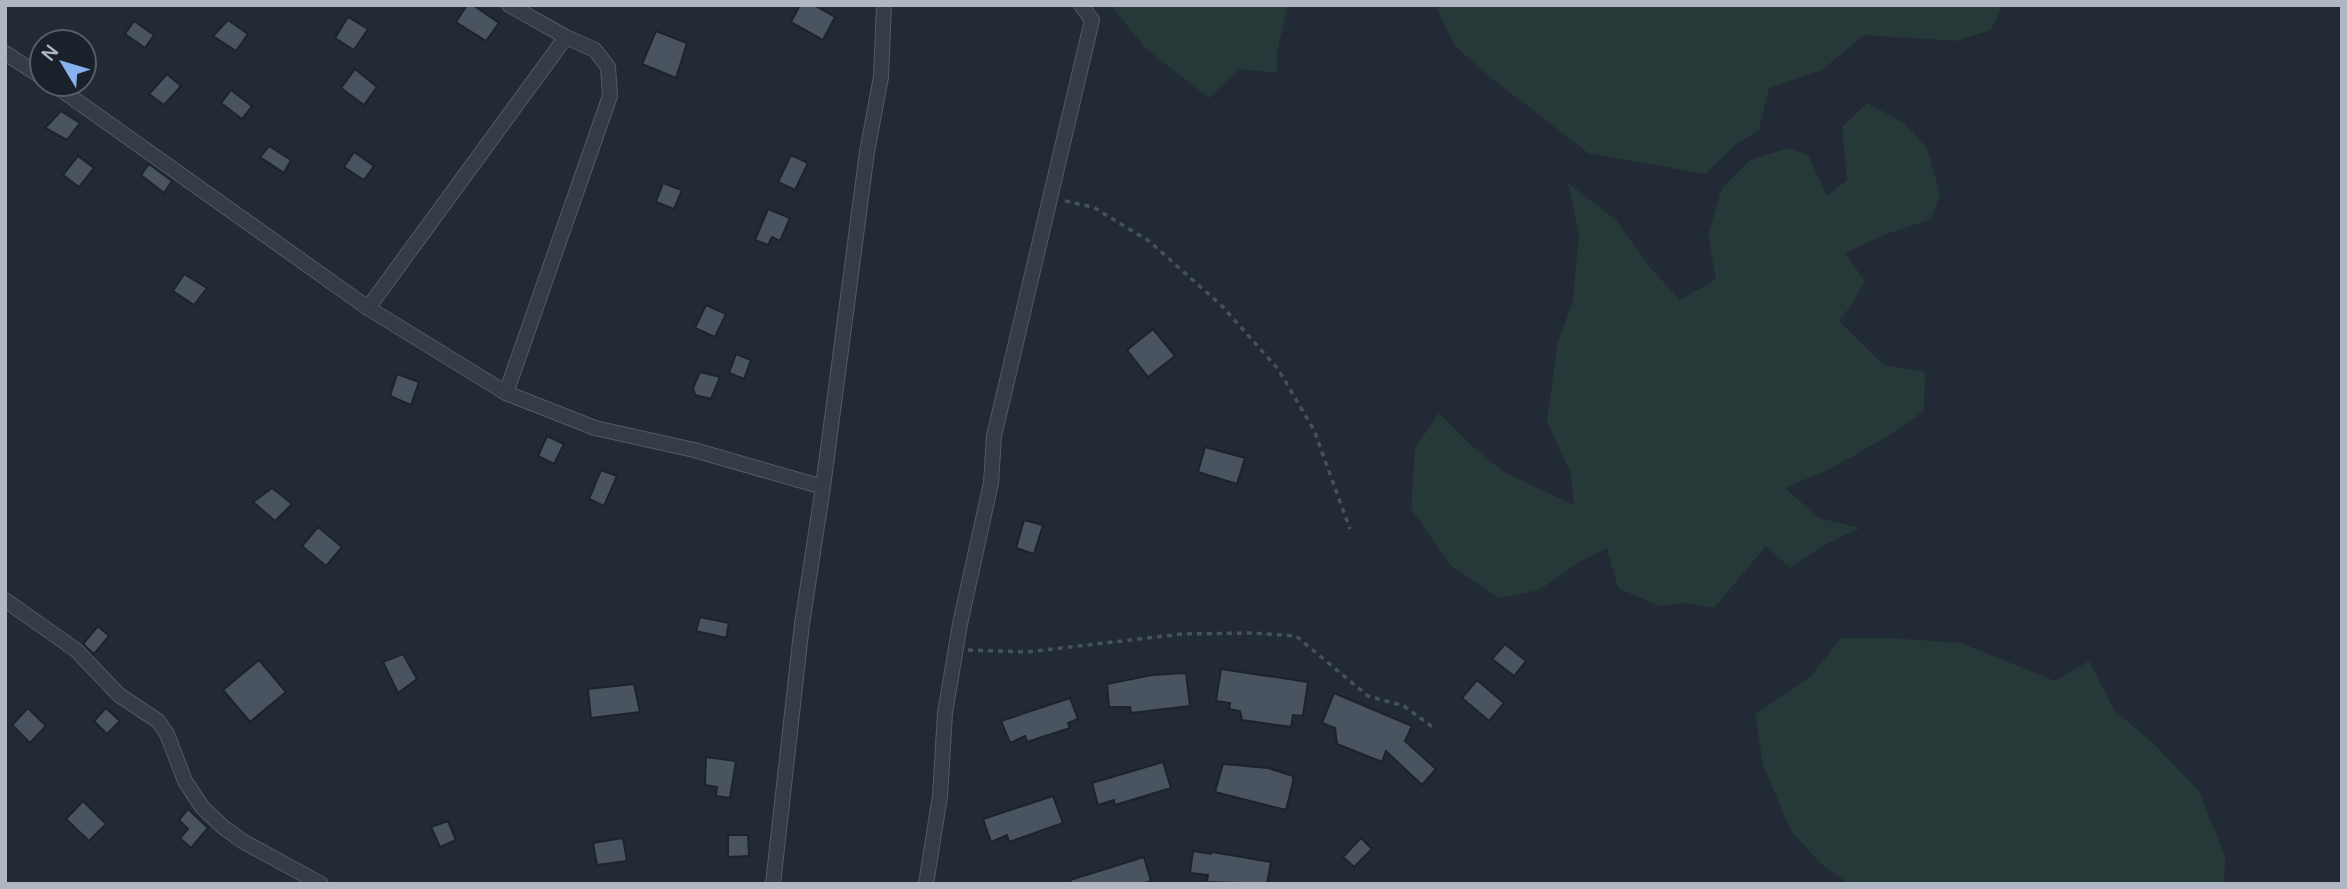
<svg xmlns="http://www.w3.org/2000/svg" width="2347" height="889" font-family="Manrope,sans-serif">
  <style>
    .green { fill: #263838 }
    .building { fill: #4a5461; stroke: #1c232d; stroke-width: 2 }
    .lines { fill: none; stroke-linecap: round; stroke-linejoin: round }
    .street-casing { stroke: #525a64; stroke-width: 16 }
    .path { stroke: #435456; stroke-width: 3.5; stroke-dasharray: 5 5; stroke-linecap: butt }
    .street { stroke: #353c46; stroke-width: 14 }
  </style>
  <rect width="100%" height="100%" fill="#222a35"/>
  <g class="green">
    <polygon points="1111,5 1288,5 1277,52 1277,73 1239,69 1209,98 1145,48"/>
    <polygon points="1435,5 2003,5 1991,30 1956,41 1864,35 1822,70 1769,88 1759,130 1735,145 1705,174 1588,153 1490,77 1455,46"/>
    <polygon points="1867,103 1903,122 1927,148 1940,195 1931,219 1884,235 1845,253 1865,281 1852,304 1839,321 1884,365 1925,372 1924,411 1890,435 1832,468 1785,488 1819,518 1860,528 1822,546 1790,568 1766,546 1714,608 1688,603 1659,606 1618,588 1607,548 1581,561 1539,590 1500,598 1451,566 1411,509 1415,448 1439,413 1470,444 1504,472 1574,505 1570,471 1547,422 1557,346 1573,300 1579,233 1568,183 1616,220 1648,265 1680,300 1716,279 1708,235 1722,188 1750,160 1788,148 1808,155 1827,196 1847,180 1842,127"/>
    <polygon points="1841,638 1890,638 1961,643 2055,681 2089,661 2114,710 2153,743 2199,791 2225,856 2224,884 1849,884 1821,864 1791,831 1763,765 1755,714 1810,677"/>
  </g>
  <g class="building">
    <polygon points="467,5 473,5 499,23 486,41 456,22"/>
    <polygon points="800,5 814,5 835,17 823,40 791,22"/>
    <polygon points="348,17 368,29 354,50 335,38"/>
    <polygon points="228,20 248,34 236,51 213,36"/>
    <polygon points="134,21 154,35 145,48 125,34"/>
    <polygon points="656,31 687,43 676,78 642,64"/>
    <polygon points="355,69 377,87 364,105 341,88"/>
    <polygon points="167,74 181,86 164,105 149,94"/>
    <polygon points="231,90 252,106 242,119 221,103"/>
    <polygon points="61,111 80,123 67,140 45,128"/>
    <polygon points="269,146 291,160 284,173 260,157"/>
    <polygon points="354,152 374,166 364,180 344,167"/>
    <polygon points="791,155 808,163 795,190 778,182"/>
    <polygon points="78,156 94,168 79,187 63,175"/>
    <polygon points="149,164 172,181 164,193 141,175"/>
    <polygon points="663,183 682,190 674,209 656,202"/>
    <polygon points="768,209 790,218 780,241 772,237 768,245 755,240"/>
    <polygon points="184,274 207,288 194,305 173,291"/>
    <polygon points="706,305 726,314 715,337 695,328"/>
    <polygon points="1153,329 1175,356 1148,377 1127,350"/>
    <polygon points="736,354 751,360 744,379 729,373"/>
    <polygon points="700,372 720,377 711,399 695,395 693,388"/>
    <polygon points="397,374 419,382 411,405 390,396"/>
    <polygon points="547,436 564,444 554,464 538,456"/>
    <polygon points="1205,447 1245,458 1237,484 1198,472"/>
    <polygon points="601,470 617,476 604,506 589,499"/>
    <polygon points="272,488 292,504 275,521 253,502"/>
    <polygon points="1024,520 1043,525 1034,554 1016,548"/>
    <polygon points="318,527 342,547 326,566 302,546"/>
    <polygon points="700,617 729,623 726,638 696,631"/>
    <polygon points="98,626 109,636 94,654 83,644"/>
    <polygon points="1505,644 1526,661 1514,676 1492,659"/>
    <polygon points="403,654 417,679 398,693 383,662"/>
    <polygon points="259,660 286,692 250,722 223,690"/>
    <polygon points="1221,669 1308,682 1303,716 1293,715 1291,727 1242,720 1240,711 1229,709 1230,703 1216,701"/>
    <polygon points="1186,673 1190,706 1131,713 1130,707 1109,707 1107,684 1152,675"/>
    <polygon points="1477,680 1504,703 1489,721 1462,698"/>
    <polygon points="634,684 640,712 591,718 588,689"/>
    <polygon points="1334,693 1412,726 1405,741 1436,769 1422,785 1386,751 1382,762 1337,744 1335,728 1322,723"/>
    <polygon points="1070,698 1078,719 1068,723 1070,728 1027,742 1025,736 1010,743 1001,721"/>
    <polygon points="28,708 46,726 30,743 12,725"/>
    <polygon points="106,708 120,721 107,734 94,721"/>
    <polygon points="706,757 736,761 730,798 716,796 717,787 705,785"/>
    <polygon points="1163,762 1171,788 1115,805 1114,800 1098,805 1092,783"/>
    <polygon points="1223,764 1268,768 1293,776 1293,782 1286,810 1215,792"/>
    <polygon points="1053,796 1063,823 1009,842 1007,835 991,842 983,819"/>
    <polygon points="83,801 106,824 89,841 66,819"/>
    <polygon points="188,809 208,828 191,848 180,838 188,829 179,820"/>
    <polygon points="448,821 456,840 440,847 431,827"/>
    <polygon points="728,835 748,835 749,856 728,857"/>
    <polygon points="623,838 627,861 597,865 593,843"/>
    <polygon points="1361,838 1372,849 1354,867 1343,857"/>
    <polygon points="1193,851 1211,854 1212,852 1271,862 1267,884 1207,882 1208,875 1190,873"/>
    <polygon points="1144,857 1151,881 1142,884 1071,884 1070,880"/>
  </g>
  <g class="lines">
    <defs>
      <g id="street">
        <polyline points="5,53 42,77"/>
        <polyline points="53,84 368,308 506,393 595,428 694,450 823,487"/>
        <polyline points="368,308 566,37"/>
        <polyline points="506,393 610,96 608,67 595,50 566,37 509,5"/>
        <polyline points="5,600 76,650 119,695 158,721 167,734 185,781 202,807 223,827 244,842 321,884"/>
        <polyline points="773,884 802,624 823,487 867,152 881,77 884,5"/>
        <polyline points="926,884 940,796 945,713 960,624 991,483 994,436 1092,20 1081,5"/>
      </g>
    </defs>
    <use href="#street" class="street-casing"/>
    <g class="path">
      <polyline points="1065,201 1093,207 1149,241 1223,307 1278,369 1314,430 1350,529"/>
      <polyline points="968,650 1027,652 1182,634 1252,633 1296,636 1368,696 1404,706 1435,729"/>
    </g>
    <use href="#street" class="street"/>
  </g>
  <rect width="2347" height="889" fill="none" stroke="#afb7c3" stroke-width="14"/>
  <g transform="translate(63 63) rotate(308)"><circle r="33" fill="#1a212a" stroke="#565d67" stroke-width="2"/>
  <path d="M0-5L12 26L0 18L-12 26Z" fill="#88b1ef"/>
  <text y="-10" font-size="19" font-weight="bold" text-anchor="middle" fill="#afb7c3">N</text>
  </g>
</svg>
